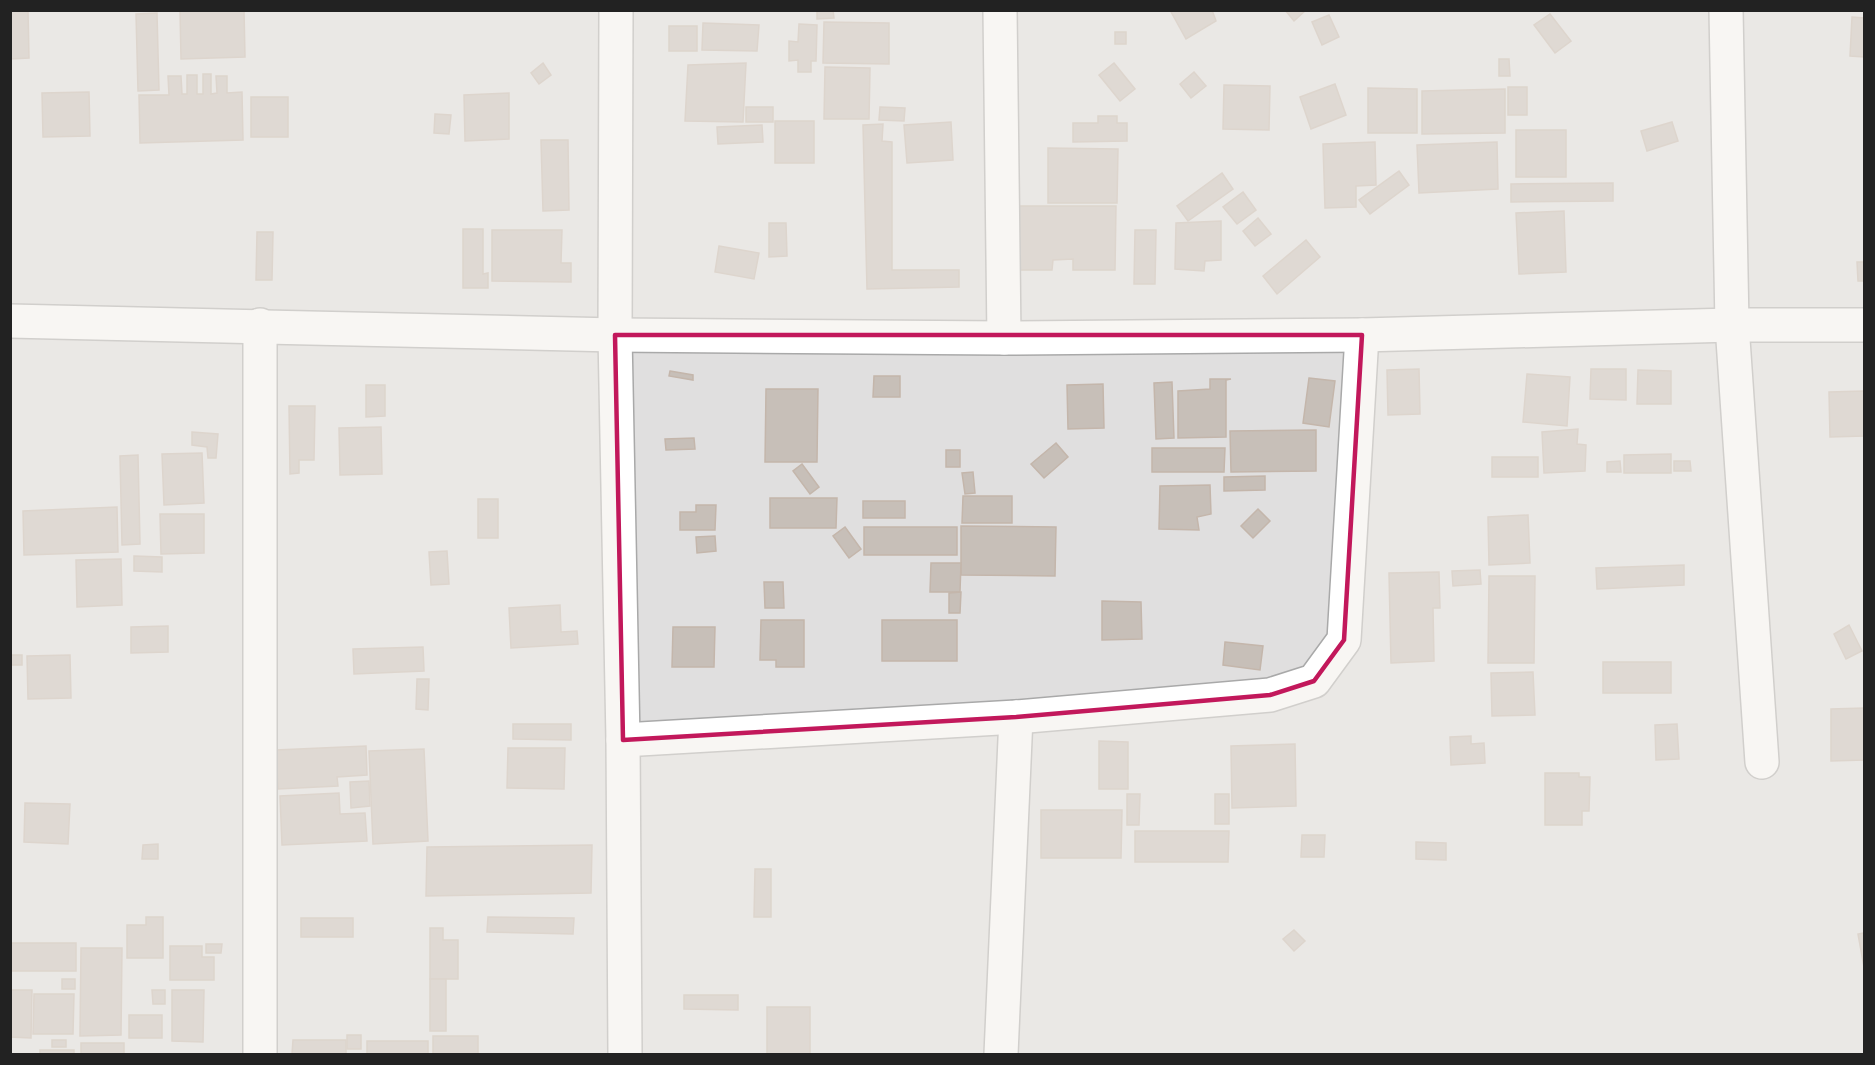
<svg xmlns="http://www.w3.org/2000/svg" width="1875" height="1065" font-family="Jost,sans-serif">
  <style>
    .residential { fill: #e0dfdf }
    .building { fill: #c7bfb8; stroke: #c4b6ab; stroke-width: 1.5 }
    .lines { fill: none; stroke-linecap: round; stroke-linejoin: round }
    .street-casing { stroke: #a9a9a9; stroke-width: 36 }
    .street { stroke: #fff; stroke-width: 33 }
    .marked { fill: none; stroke: #c2185b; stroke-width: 4.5; stroke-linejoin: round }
  </style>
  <rect width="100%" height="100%" fill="#f2efe9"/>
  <rect class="residential" x="11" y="11" width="1853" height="1043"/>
  <g class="building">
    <polygon points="10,10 28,10 29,58 10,59"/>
    <polygon points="180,10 244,10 245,57 181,59"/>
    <polygon points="817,10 833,10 834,18 817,19"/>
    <polygon points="1170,10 1212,10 1216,21 1186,39"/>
    <polygon points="1285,10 1306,10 1294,21"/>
    <polygon points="157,13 159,90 138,91 136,14"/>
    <polygon points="1550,14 1571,41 1555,53 1534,25"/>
    <polygon points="1329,15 1339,37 1322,45 1312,22"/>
    <polygon points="1852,17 1864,18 1864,57 1850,56"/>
    <polygon points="824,22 889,23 889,64 823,63"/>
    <polygon points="703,23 759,25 757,51 702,50"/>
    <polygon points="799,24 817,25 816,61 811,61 811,72 798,72 798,60 789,61 789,41 798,42"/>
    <rect x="669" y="26" width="28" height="25"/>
    <rect x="1115" y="32" width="11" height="12"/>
    <polygon points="1499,59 1509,59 1510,76 1499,76"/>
    <polygon points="543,63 551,75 539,84 531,73"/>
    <polygon points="746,63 743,122 685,121 688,65"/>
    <polygon points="1114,63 1135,89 1120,101 1099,75"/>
    <polygon points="825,67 870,68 869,119 824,119"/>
    <polygon points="1194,72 1206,86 1191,98 1180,84"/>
    <polygon points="203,74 211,74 211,94 217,93 216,76 227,76 227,93 242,92 243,140 140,143 139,95 169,95 168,76 181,76 182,94 187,94 187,75 197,75 197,94 203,94"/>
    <polygon points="1335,84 1346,115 1311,129 1300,97"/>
    <polygon points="1224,85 1270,86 1269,130 1223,129"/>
    <rect x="1508" y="87" width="19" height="28"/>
    <polygon points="1368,88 1417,89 1417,133 1368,133"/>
    <polygon points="1505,89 1505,133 1422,134 1422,91"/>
    <polygon points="89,92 90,136 43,137 42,93"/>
    <polygon points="509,93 509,139 465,141 464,95"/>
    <rect x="251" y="97" width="37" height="40"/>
    <rect x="746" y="107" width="27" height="15"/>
    <polygon points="880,107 905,108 904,121 879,120"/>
    <polygon points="435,114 451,115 449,134 434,133"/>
    <polygon points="1098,116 1117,116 1117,123 1127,123 1127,141 1073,142 1073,123 1098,123"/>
    <rect x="775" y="121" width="39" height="42"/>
    <polygon points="951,122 953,160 907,163 904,125"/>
    <polygon points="1672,122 1678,141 1647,151 1641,131"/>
    <polygon points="883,124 882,141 892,142 892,270 959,270 959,287 867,289 863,125"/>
    <polygon points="762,125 763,142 718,144 717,127"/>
    <rect x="1516" y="130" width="50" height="47"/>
    <polygon points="541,140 568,140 569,210 543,211"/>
    <polygon points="1375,142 1376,185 1356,186 1356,207 1325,208 1323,144"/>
    <polygon points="1497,142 1498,189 1419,193 1417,145"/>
    <polygon points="1048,148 1118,149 1117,203 1048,203"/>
    <polygon points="1399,171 1409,185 1370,214 1359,200"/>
    <polygon points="1222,173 1233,189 1188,221 1177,206"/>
    <polygon points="1613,183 1613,201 1511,202 1511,184"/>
    <polygon points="1243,192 1256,210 1237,224 1223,207"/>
    <polygon points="1019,206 1116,206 1115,270 1073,270 1073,259 1053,260 1052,270 1018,270"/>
    <polygon points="1564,211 1566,272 1519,274 1516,213"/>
    <polygon points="1258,218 1271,234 1255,246 1243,231"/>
    <polygon points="1221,221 1221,260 1205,261 1204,271 1175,269 1176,223"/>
    <polygon points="769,223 786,223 787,256 769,257"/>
    <polygon points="463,229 483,229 483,274 488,273 488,288 463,288"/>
    <polygon points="492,230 562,230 561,263 571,263 571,282 492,281"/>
    <polygon points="1135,230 1156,230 1155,284 1134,284"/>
    <polygon points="257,232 273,232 272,280 256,280"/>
    <polygon points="1306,240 1320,257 1277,294 1263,276"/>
    <polygon points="719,246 759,253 754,279 715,272"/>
    <polygon points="1857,262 1864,262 1864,281 1858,281"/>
    <polygon points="1419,369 1420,414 1388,415 1387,370"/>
    <polygon points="1591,369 1626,369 1626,400 1590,399"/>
    <polygon points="1638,370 1671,371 1671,404 1637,404"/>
    <polygon points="670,371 693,375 693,380 669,376"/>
    <polygon points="1527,374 1570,377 1567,426 1523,422"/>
    <polygon points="874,376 900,376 900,397 873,397"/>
    <polygon points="1309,378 1335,381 1329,427 1303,423"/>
    <polygon points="1210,379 1231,379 1226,380 1226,437 1178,438 1178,391 1210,389"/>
    <polygon points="1172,382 1174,438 1156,439 1154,383"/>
    <polygon points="1103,384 1104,428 1068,429 1067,385"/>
    <polygon points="366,385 385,385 385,416 366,417"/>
    <polygon points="766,389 818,389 817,462 765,462"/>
    <polygon points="1864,391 1864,436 1830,437 1829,392"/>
    <polygon points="289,406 315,406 314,460 299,460 299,473 290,474"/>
    <polygon points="381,427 382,474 340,475 339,428"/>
    <polygon points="1578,429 1577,444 1586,445 1585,471 1544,473 1542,432"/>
    <polygon points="1316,430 1316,471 1231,472 1230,431"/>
    <polygon points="192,432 218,434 216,458 208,458 207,447 192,445"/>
    <polygon points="694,438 695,449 666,450 665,439"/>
    <polygon points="1056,443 1068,457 1044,478 1031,464"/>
    <polygon points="1152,448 1225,448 1224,472 1152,472"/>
    <rect x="946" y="450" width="14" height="17"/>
    <polygon points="202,453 204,503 164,505 162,454"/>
    <polygon points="1671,454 1671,473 1624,473 1624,455"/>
    <polygon points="138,455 140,544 122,545 120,456"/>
    <rect x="1492" y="457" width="46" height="20"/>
    <polygon points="1620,461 1621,472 1607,472 1607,462"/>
    <polygon points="1674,461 1690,461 1691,471 1674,471"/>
    <polygon points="802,464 819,487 810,494 793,471"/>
    <polygon points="973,472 975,493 965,494 962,473"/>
    <polygon points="1265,476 1265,490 1224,491 1224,477"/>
    <polygon points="1210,485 1211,514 1197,517 1199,530 1159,529 1160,486"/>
    <polygon points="963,496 1012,496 1012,523 962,523"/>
    <polygon points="770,498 837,498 836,528 770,528"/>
    <rect x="478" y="499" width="20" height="39"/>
    <rect x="863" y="501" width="42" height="17"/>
    <polygon points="696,505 716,505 715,530 680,530 680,512 696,512"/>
    <polygon points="117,507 118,552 24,555 23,511"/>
    <polygon points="1258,509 1270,521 1253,538 1241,526"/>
    <polygon points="160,514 204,514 204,553 161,554"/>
    <polygon points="1528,515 1530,563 1489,565 1488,517"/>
    <polygon points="961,526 1056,527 1055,576 961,575"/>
    <polygon points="845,527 861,549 849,558 833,536"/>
    <rect x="864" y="527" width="93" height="28"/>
    <polygon points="715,536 716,551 697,553 696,537"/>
    <polygon points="447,551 449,584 431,585 429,552"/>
    <polygon points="134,556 162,557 162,572 134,571"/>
    <polygon points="121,559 122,605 77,607 76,560"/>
    <polygon points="931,563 961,563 960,592 930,592"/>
    <polygon points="1684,565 1684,585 1597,589 1596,568"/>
    <polygon points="1480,570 1481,584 1453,586 1452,571"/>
    <polygon points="1439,572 1440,608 1433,608 1434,661 1391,663 1389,573"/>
    <polygon points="1489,576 1535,576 1534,663 1488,663"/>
    <polygon points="764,582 783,582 784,608 765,608"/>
    <polygon points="961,592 960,613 949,613 949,593"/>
    <polygon points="1102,601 1141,602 1142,639 1102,640"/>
    <polygon points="560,605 561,632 577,631 578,644 511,648 509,608"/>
    <polygon points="761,620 804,620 804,667 776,667 776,660 760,660"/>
    <rect x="882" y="620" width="75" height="41"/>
    <polygon points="1849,625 1862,651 1846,659 1834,634"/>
    <polygon points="168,626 168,652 131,653 131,627"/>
    <polygon points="673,627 715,627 714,667 672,667"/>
    <polygon points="1225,642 1263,646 1260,670 1223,665"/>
    <polygon points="423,647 424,671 354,674 353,649"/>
    <rect x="10" y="655" width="12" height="10"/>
    <polygon points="70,655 71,698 28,699 27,656"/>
    <rect x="1603" y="662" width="68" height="31"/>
    <polygon points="1533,672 1535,715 1492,716 1491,673"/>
    <polygon points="417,679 429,679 428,710 416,709"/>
    <polygon points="1864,708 1864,760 1831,761 1831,709"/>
    <polygon points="513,724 571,724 571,740 513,739"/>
    <polygon points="1677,724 1679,759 1656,760 1655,725"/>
    <polygon points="1471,736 1471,744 1484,743 1485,763 1451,765 1450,737"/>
    <polygon points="1099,741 1128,742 1128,789 1099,789"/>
    <polygon points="1295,744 1296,806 1232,808 1231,746"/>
    <polygon points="366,746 367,775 337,777 338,786 278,789 276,750"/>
    <polygon points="508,748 565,748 564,789 507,788"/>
    <polygon points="424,749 428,841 373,844 369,751"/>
    <polygon points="1545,773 1579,773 1579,777 1590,777 1589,811 1582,811 1582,825 1545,825"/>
    <polygon points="369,781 370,806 351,808 350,782"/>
    <polygon points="339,793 340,814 365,813 367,841 282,845 280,796"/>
    <polygon points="1127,794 1140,794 1139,825 1127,825"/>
    <rect x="1215" y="794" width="14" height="30"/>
    <polygon points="25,803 70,804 68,844 24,842"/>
    <polygon points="1041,810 1122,810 1121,858 1041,858"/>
    <polygon points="1135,831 1229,831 1228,862 1135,862"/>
    <polygon points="1302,835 1325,835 1324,857 1301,857"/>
    <polygon points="1416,842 1446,843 1446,860 1416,859"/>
    <polygon points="158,844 158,859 142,859 143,845"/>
    <polygon points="592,845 591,893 426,896 427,847"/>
    <polygon points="755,869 771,869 771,917 754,917"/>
    <polygon points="146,917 163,917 163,958 127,958 127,925 146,925"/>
    <polygon points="488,917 574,918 573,934 487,932"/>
    <rect x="301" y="918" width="52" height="19"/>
    <polygon points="430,928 443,928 443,940 458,940 458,979 430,979"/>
    <polygon points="1294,930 1305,941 1294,951 1283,939"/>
    <polygon points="1864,933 1864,967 1858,934"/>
    <rect x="10" y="943" width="66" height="28"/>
    <polygon points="206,944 222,944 221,953 206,953"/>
    <polygon points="170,946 202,946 202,957 214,957 214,980 170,980"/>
    <polygon points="81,948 122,948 121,1035 80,1036"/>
    <rect x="62" y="979" width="13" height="10"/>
    <rect x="430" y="979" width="16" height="52"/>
    <polygon points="10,990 32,990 31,1038 10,1037"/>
    <polygon points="152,990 165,990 165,1004 153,1004"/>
    <polygon points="172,990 204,990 203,1042 172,1041"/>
    <polygon points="34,994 74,994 73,1034 33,1034"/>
    <polygon points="684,995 738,995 738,1010 684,1009"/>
    <rect x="767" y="1007" width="43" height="47"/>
    <rect x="129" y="1015" width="33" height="23"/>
    <rect x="347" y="1035" width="14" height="14"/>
    <rect x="433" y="1036" width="45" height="18"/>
    <rect x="52" y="1040" width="14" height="7"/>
    <polygon points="293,1040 346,1040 346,1054 292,1054"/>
    <rect x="367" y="1041" width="61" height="13"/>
    <rect x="81" y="1043" width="43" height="11"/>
    <rect x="40" y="1050" width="34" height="4"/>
  </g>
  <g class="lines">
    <defs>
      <g id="street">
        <polyline points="616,10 615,335 623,740 625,1054"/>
        <polyline points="1000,10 1004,338"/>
        <polyline points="1726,10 1732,325 1762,762"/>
        <polyline points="10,321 615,335 1004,338 1362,335 1732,325 1864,325"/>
        <polyline points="623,740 1016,717 1270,695 1314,681 1344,640 1362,335"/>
        <polyline points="260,1054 260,325"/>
        <polyline points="1001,1054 1016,717"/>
      </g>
    </defs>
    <use href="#street" class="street-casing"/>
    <use href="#street" class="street"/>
  </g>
  <path d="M0 0H1875V1065H0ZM615,335H1362L1344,640L1314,681L1270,695L1016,717L623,740Z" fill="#f2efe9" fill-opacity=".55" fill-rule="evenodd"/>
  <path class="marked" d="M615,335H1362L1344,640L1314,681L1270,695L1016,717L623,740Z"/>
  <rect width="1875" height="1065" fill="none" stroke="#222222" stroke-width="24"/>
</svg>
